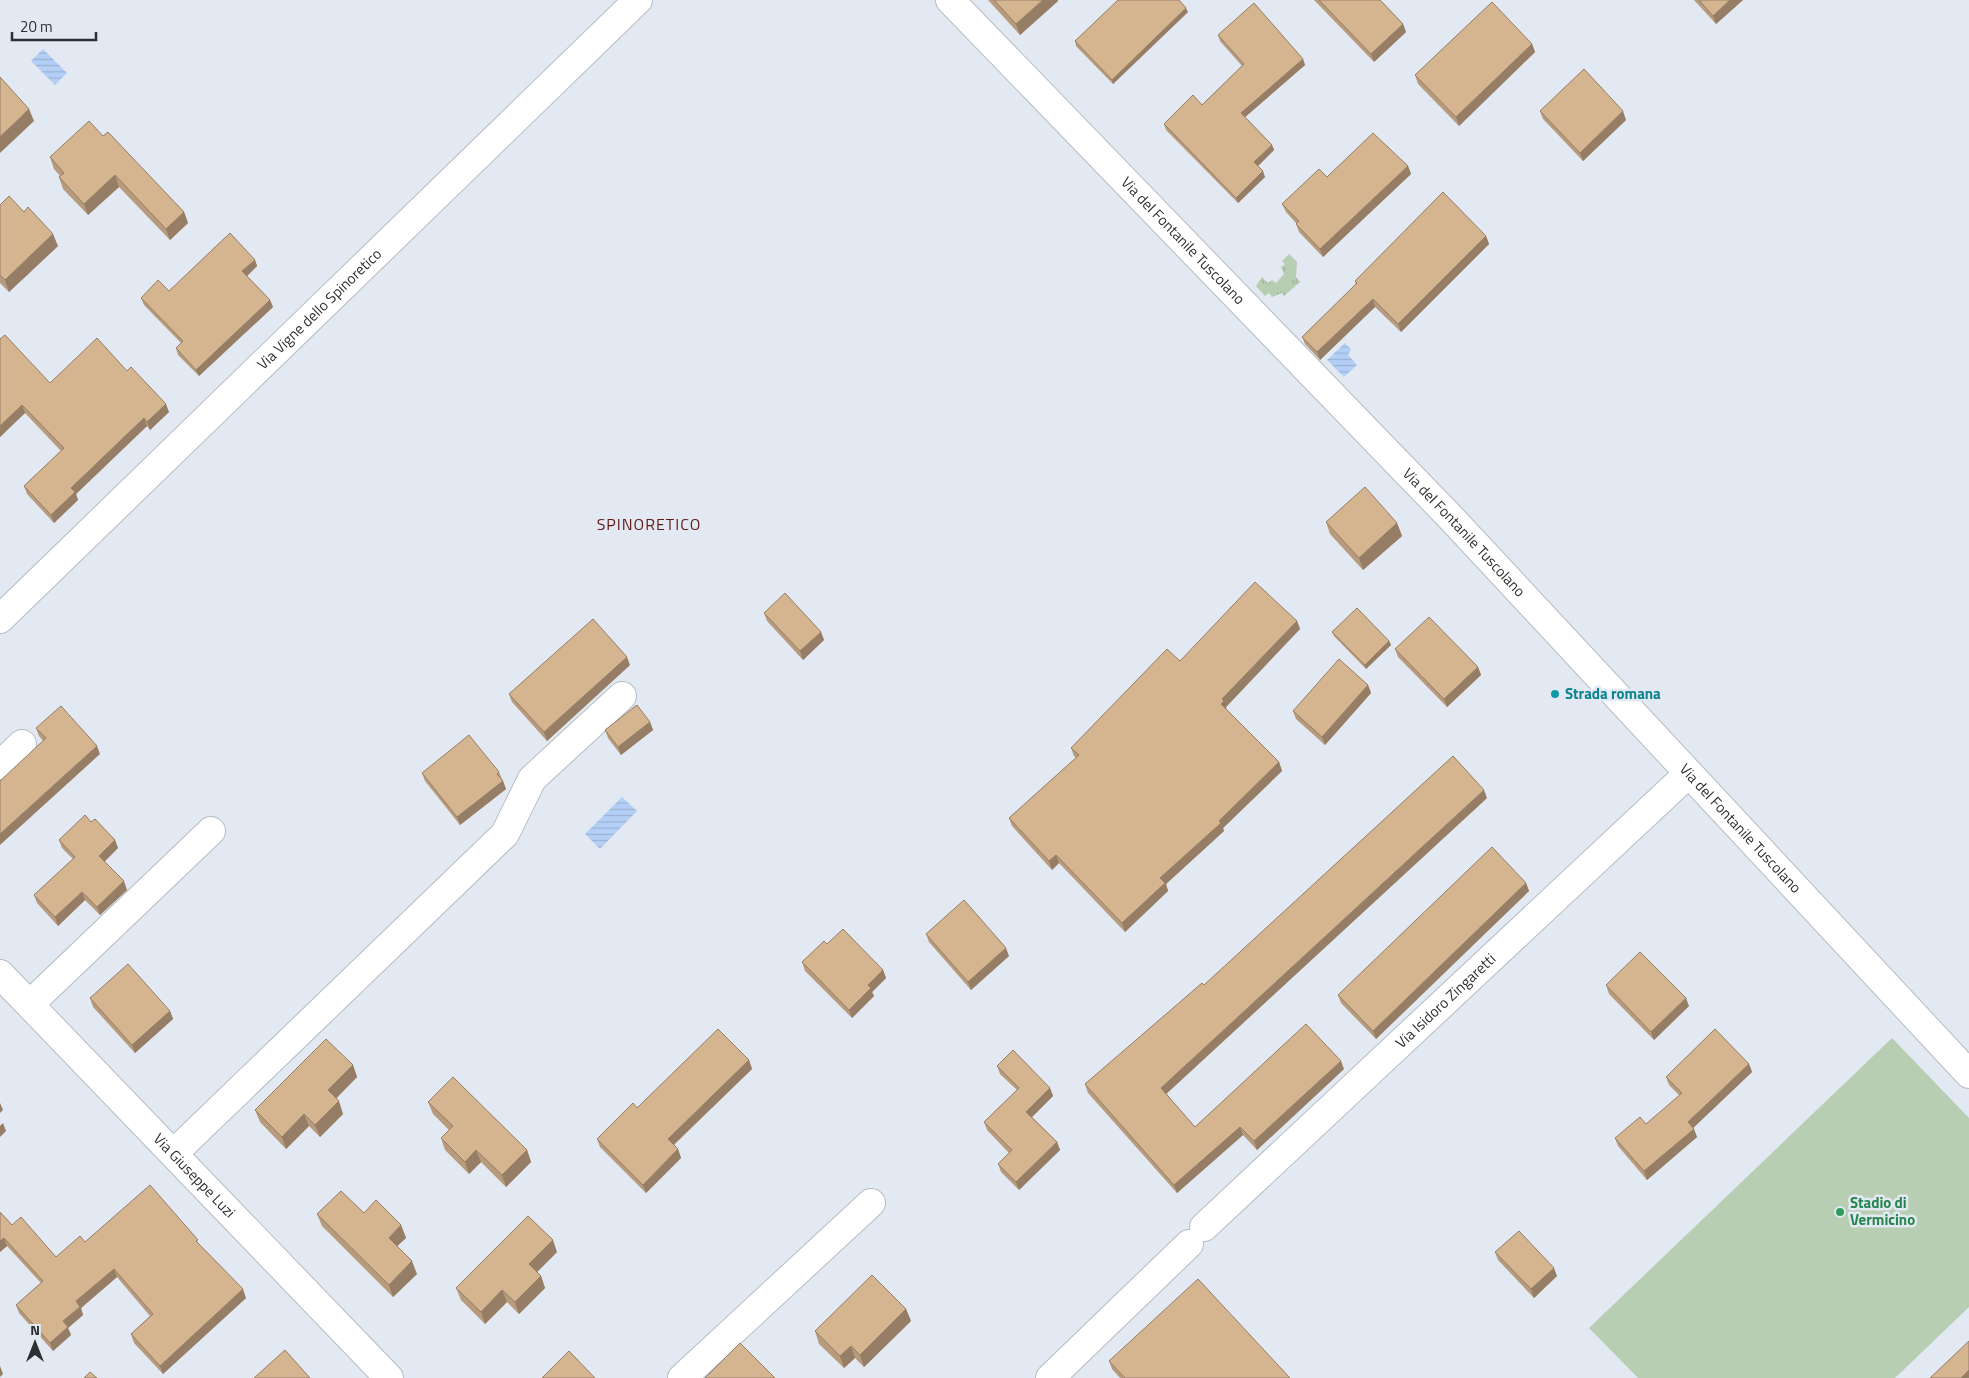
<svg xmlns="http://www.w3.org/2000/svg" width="1969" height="1378" font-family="'Titillium Web',sans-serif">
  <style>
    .grass { fill: url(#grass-tufts) }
    .garden { fill: #b8ceb3 }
    .water { fill: url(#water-rules) }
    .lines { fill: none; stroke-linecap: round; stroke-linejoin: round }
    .minor-casing { stroke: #b5bcc4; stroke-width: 30 }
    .minor { stroke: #fff; stroke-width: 28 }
    .wall { fill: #b79b7c }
    .shaded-wall { fill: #957e65 }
    .building { fill: #d5b490; stroke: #957e65 }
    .culture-dot { fill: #0f9aa8; stroke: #e2e9f2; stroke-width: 2 }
    .leisure-dot { fill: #2e9e5b; stroke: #e2e9f2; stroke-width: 2 }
    .labels { text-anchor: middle; stroke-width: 5; stroke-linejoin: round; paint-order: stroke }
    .street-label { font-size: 15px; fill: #2d3033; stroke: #e2e9f2 }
    .culture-label { font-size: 15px; font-weight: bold; fill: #0d838f; stroke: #e2e9f2; text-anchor: start }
    .leisure-label { font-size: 15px; font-weight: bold; fill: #27864d; stroke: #e2e9f2; text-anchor: start }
    .neighbourhood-label { font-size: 16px; letter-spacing: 1px; fill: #601c17; stroke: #e2e9f2 }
  </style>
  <defs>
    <pattern id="grass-tufts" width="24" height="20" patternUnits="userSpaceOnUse" patternTransform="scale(1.25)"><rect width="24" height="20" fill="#b8ceb3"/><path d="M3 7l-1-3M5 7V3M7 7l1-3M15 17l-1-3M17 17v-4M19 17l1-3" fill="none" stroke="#9eb19a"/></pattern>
    <pattern id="water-rules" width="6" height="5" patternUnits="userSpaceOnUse" patternTransform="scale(1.25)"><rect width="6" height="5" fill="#b4cff6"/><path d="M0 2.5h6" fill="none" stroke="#9bb2d3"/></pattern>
  </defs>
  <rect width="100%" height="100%" fill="#e2e9f2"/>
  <polygon class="grass" points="1289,254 1297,262 1296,277 1300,282 1284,296 1282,293 1272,297 1269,293 1265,296 1256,286 1262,277 1268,283 1272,280 1276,283 1284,274 1281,267 1285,264 1282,261"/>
  <polygon class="garden" points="1892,1038 1969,1118 1969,1307 1895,1378 1638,1378 1589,1328"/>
  <g class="water">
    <polygon points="43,49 67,73 55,85 31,61"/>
    <polygon points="1345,343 1351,349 1348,355 1357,365 1344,377 1327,360"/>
    <polygon points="622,797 637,811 600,849 585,834"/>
  </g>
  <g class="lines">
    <defs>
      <g id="minor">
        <path id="s1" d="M950,0L1453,520L1969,1074"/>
        <path id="s2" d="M0,619L638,0"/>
        <polyline points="0,765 22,744"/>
        <path id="s3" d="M0,974L389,1378"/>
        <polyline points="30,1004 211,831"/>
        <polyline points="174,1153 505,834 532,779 622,696"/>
        <path id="s4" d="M1204,1227L1688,774"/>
        <polyline points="682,1378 871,1203"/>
        <polyline points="1050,1378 1189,1244"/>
      </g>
    </defs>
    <use href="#minor" class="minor-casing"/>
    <use href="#minor" class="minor"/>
  </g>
  <g class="wall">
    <polygon points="988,0 1058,0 1058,1 1020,35"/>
    <polygon points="1314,0 1380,0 1403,24 1406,32 1374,62"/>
    <polygon points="1694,0 1743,0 1716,24"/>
    <polygon points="1188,12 1113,84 1076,46 1075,41"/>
    <polygon points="1218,35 1303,59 1305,65 1245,117 1272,145 1274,150 1258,166 1265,177 1238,203 1166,130 1164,124 1202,105 1242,66 1220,41"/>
    <polygon points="1532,44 1535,52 1459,126 1418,84 1415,75"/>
    <polygon points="1540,111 1626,120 1583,161 1543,119"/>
    <polygon points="103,136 184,212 188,223 170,240 119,187 88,215 63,189 59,177 60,176 54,169 50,157"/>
    <polygon points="1408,166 1411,174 1323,257 1299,232 1296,224 1296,223 1286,212 1282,204 1327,177"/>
    <polygon points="0,205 24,212 58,246 9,292 0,283"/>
    <polygon points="1486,236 1489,244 1401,332 1375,307 1320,360 1305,344 1302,337 1356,285 1355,281"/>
    <polygon points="255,260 257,266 247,276 270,300 273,307 199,376 178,355 176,348 181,343 144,305 141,298 169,291"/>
    <polygon points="0,339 50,383 127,371 169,412 150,430 147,426 76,494 78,500 54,523 27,494 24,486 61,451 25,413 0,437"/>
    <polygon points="1326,522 1397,523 1402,536 1363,570 1330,534"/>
    <polygon points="764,613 821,632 824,640 803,660 767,621"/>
    <polygon points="1297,621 1300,629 1226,707 1226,709 1279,762 1282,771 1223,828 1224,831 1166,884 1168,891 1125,932 1059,863 1052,870 1012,826 1009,818 1076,758 1074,756 1071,748 1180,661"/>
    <polygon points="1332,632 1389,641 1391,645 1366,669 1334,636"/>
    <polygon points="1395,649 1478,667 1481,675 1447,707 1398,657"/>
    <polygon points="630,665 547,741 512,702 509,694"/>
    <polygon points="1368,685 1371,693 1325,745 1296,719 1293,711"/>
    <polygon points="650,722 653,730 621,755 608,738 605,730"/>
    <polygon points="36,728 100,754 43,741 39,736"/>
    <polygon points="499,772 506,789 460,825 425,781 422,773"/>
    <polygon points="1487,798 1166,1094 1195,1127 1344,1069 1257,1150 1243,1135 1177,1193 1088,1093 1085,1084 1204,985"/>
    <polygon points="91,822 115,840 118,848 105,861 127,890 100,915 85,900 58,926 37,903 34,895 73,859 62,848 59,840"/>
    <polygon points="1526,883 1529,891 1376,1039 1341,1003 1338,995"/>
    <polygon points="926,934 1009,956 971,990 929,942"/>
    <polygon points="827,944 883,970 886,978 872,992 874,996 852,1018 805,971 802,962"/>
    <polygon points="1606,985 1689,1006 1654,1040 1609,994"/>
    <polygon points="90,998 170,1011 173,1019 135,1053 93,1007"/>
    <polygon points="749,1060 752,1069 674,1145 678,1149 681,1158 646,1193 600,1147 597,1139 637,1108"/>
    <polygon points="1749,1064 1752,1072 1693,1128 1697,1137 1647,1180 1618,1146 1615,1138 1646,1124 1680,1096 1669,1085 1666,1077"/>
    <polygon points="353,1065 357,1077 336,1099 343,1114 320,1137 309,1126 286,1149 260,1122 255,1110"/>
    <polygon points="997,1066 1050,1088 1053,1096 1032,1117 1057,1142 1060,1150 1019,1190 1001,1172 998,1164 1009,1153 987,1130 984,1122 1017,1090 1000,1074"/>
    <polygon points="428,1102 527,1150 531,1162 506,1187 481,1162 469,1174 445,1150 441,1138 449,1130 433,1114"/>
    <polygon points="0,1212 12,1225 56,1257 85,1242 199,1244 246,1298 163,1374 134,1343 131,1334 150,1316 117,1277 81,1308 83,1315 68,1328 71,1335 53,1351 19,1313 16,1305 41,1283 7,1246 0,1252"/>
    <polygon points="364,1213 401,1225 406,1238 397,1246 417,1274 393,1297 322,1226 317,1214"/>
    <polygon points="557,1252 537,1272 541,1276 545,1288 519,1314 507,1302 485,1324 461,1300 456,1288"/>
    <polygon points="1495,1252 1557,1276 1534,1298 1498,1260"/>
    <polygon points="906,1309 911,1321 864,1367 855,1358 844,1368 819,1344 815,1331"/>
    <polygon points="1109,1361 1290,1378 1120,1378 1112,1369"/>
  </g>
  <g class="shaded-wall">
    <polygon points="1043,0 1058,0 1058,1 1020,35 1016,24"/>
    <polygon points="1730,0 1743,0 1716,24 1713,16"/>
    <polygon points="1186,8 1188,12 1113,84 1112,80"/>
    <polygon points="1403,24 1406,32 1374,62 1371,54"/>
    <polygon points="1532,44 1535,52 1459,126 1456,117"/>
    <polygon points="1303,59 1305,65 1243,119 1241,113"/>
    <polygon points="29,109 34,121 0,153 0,137"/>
    <polygon points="1623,111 1626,120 1583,161 1580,153"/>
    <polygon points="1272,145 1274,150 1256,168 1254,162"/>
    <polygon points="1408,166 1411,174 1323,257 1320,249"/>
    <polygon points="1263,171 1265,177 1238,203 1236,198"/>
    <polygon points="115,175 119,187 88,215 84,204"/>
    <polygon points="184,212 188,223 170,240 166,229"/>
    <polygon points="53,234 58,246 9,292 5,280"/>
    <polygon points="1486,236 1489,244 1401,332 1398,324"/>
    <polygon points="255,260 257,266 245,278 242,271"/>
    <polygon points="1373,299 1375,307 1320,360 1317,352"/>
    <polygon points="270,300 273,307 199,376 196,370"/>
    <polygon points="166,404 169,412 150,430 147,422"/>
    <polygon points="22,405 25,413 0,437 0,426"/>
    <polygon points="144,418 147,426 76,494 78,500 54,523 51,515 71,488"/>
    <polygon points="1397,523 1402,536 1363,570 1359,558"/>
    <polygon points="1297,621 1300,629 1226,707 1227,710 1221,704 1222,699"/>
    <polygon points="821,632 824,640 803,660 800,651"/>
    <polygon points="1389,641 1391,645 1366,669 1365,665"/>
    <polygon points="627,657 630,665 547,741 544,732"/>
    <polygon points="1478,667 1481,675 1447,707 1444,699"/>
    <polygon points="1368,685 1371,693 1325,745 1322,737"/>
    <polygon points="650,722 653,730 621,755 618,747"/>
    <polygon points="97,746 100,754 0,845 0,834"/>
    <polygon points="1279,762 1282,771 1223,828 1224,831 1166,884 1168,891 1125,932 1122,923 1160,878"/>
    <polygon points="503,781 506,789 460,825 457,817"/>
    <polygon points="1484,790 1487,798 1164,1096 1161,1088"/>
    <polygon points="115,840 118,848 102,864 99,856"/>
    <polygon points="1056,855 1059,863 1052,870 1049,861"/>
    <polygon points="124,881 127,890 100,915 97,907"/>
    <polygon points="1526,883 1529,891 1376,1039 1373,1031"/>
    <polygon points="82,892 85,900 58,926 55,917"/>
    <polygon points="1006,948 1009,956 971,990 968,982"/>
    <polygon points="883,970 886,978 872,992 874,996 852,1018 849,1010 868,985"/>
    <polygon points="1686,998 1689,1006 1654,1040 1651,1032"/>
    <polygon points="170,1011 173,1019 135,1053 132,1045"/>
    <polygon points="749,1060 752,1069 671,1147 668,1139"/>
    <polygon points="1341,1061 1344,1069 1257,1150 1254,1141"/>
    <polygon points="1749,1064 1752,1072 1691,1130 1688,1122"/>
    <polygon points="353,1065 357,1077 332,1102 328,1090"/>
    <polygon points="1050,1088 1053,1096 1029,1120 1026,1112"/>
    <polygon points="339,1101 343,1114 320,1137 315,1125"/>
    <polygon points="0,1103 3,1110 0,1113"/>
    <polygon points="304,1114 309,1126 286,1149 282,1137"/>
    <polygon points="3,1123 6,1131 0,1137 0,1126"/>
    <polygon points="1240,1127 1243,1135 1177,1193 1174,1185"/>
    <polygon points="1694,1129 1697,1137 1647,1180 1644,1171"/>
    <polygon points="1057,1142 1060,1150 1019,1190 1016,1182"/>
    <polygon points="678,1149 681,1158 646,1193 643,1185"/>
    <polygon points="476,1150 481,1162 469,1174 465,1162"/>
    <polygon points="527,1150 531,1162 506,1187 502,1175"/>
    <polygon points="401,1225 406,1238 393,1250 389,1238"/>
    <polygon points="4,1238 7,1246 0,1252 0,1241"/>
    <polygon points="553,1240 557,1252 533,1276 529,1264"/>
    <polygon points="412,1261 417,1274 393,1297 389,1285"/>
    <polygon points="1554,1268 1557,1276 1534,1298 1531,1289"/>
    <polygon points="114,1269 117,1277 81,1308 83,1315 68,1328 71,1335 53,1351 50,1343 76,1301"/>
    <polygon points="541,1276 545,1288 519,1314 515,1302"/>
    <polygon points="243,1289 246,1298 163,1374 160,1366"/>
    <polygon points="502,1290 507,1302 485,1324 481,1312"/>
    <polygon points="906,1309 911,1321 864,1367 860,1355"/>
    <polygon points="851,1346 855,1358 844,1368 840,1356"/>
    <polygon points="0,1366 3,1374 0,1377"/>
    <polygon points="1969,1370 1969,1378 1961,1378"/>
  </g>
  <g class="building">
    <polygon points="994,0 1043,0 1016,24"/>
    <polygon points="1118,0 1179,0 1186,8 1112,80 1075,41"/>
    <polygon points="1319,0 1380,0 1403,24 1371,54"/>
    <polygon points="1699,0 1730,0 1713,16"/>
    <polygon points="1492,2 1532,44 1456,117 1415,75"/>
    <polygon points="1254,3 1303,59 1241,113 1272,145 1254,162 1263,171 1236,198 1164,124 1193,95 1202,105 1244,64 1218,35"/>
    <polygon points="1584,69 1623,111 1580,153 1540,111"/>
    <polygon points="0,77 29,109 0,137"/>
    <polygon points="89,121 103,136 108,132 184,212 166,229 115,175 84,204 59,177 64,173 50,157"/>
    <polygon points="1373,133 1408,166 1320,249 1296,224 1299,221 1282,204 1319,169 1327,177"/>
    <polygon points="1443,192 1486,236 1398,324 1373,299 1317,352 1302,337 1357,283 1355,281"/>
    <polygon points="9,196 24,212 28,207 53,234 5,280 0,275 0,205"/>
    <polygon points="230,233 255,260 242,271 270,300 196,370 176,348 183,341 141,298 158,280 169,291"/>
    <polygon points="5,335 50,383 97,338 127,371 131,367 166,404 147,422 144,418 71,488 75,492 51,515 24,486 64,448 22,405 0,426 0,339"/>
    <polygon points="1365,487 1397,523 1359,558 1326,522"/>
    <polygon points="1255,582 1297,621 1222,699 1224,701 1221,704 1279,762 1219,821 1221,823 1160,878 1165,883 1122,923 1056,855 1049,861 1009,818 1079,755 1071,748 1167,649 1180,661"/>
    <polygon points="785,593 821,632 800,651 764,613"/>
    <polygon points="1357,608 1389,641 1365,665 1332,632"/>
    <polygon points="1429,617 1478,667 1444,699 1395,649"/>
    <polygon points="593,619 627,657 544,732 509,694"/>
    <polygon points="1339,659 1368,685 1322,737 1293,711"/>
    <polygon points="637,705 650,722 618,747 605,730"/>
    <polygon points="61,706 97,746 0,834 0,781 46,738 36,728"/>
    <polygon points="469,735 499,772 497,774 503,781 457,817 422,773"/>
    <polygon points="1453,756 1484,790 1161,1088 1195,1127 1306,1024 1341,1061 1254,1141 1240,1127 1174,1185 1085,1084 1202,983 1204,985"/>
    <polygon points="85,815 91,822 95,819 115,840 99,856 124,881 97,907 82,892 55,917 34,895 75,857 59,840"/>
    <polygon points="1492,847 1526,883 1373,1031 1338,995"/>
    <polygon points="964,900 1006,948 968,982 926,934"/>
    <polygon points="843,929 883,970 868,985 871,988 849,1010 802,962 824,941 827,944"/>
    <polygon points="1640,952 1686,998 1651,1032 1606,985"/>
    <polygon points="128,964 170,1011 132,1045 90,998"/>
    <polygon points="718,1029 749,1060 668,1139 678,1149 643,1185 597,1139 633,1103 637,1108"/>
    <polygon points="1715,1029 1749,1064 1688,1122 1694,1129 1644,1171 1615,1138 1640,1117 1646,1124 1682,1093 1666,1077"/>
    <polygon points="326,1039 353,1065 328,1090 339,1101 315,1125 304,1114 282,1137 255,1110"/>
    <polygon points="1013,1050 1050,1088 1026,1112 1057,1142 1016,1182 998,1164 1012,1150 984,1122 1019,1088 997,1066"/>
    <polygon points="453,1077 527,1150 502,1175 476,1150 465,1162 441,1138 453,1126 428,1102"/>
    <polygon points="150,1185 198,1240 196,1241 243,1289 160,1366 131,1334 153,1314 114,1269 76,1301 80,1307 63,1321 68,1327 50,1343 16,1305 43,1281 4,1238 0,1241 0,1212 12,1225 21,1217 56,1257 80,1236 85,1242"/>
    <polygon points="341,1191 364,1213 376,1200 401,1225 389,1238 412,1261 389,1285 317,1214"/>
    <polygon points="528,1216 553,1240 529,1264 541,1276 515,1302 502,1290 481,1312 456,1288"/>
    <polygon points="1519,1231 1554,1268 1531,1289 1495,1252"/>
    <polygon points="872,1275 906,1309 860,1355 851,1346 840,1356 815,1331"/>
    <polygon points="1198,1279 1290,1378 1125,1378 1109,1361"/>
    <polygon points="1969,1341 1969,1370 1961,1378 1930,1378"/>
    <polygon points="740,1343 775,1378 705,1378"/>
    <polygon points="285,1350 310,1378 254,1378"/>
    <polygon points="569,1351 595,1378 542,1378"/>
    <polygon points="90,1372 97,1378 84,1378"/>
  </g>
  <circle class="culture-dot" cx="1555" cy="694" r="5"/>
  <circle class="leisure-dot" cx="1840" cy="1212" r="5"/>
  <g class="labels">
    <g class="street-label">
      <text dy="5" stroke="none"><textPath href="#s1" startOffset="335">Via del Fontanile Tuscolano</textPath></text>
      <text dy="5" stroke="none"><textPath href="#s2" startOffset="445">Via Vigne dello Spinoretico</textPath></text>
      <text dy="5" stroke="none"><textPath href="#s1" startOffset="740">Via del Fontanile Tuscolano</textPath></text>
      <text dy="5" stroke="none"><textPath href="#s1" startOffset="1145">Via del Fontanile Tuscolano</textPath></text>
      <text dy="5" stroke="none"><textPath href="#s4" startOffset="331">Via Isidoro Zingaretti</textPath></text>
      <text dy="5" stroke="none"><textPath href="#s3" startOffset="280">Via Giuseppe Luzi</textPath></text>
    </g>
    <g class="culture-label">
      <text x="1565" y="699">Strada romana</text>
    </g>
    <g class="leisure-label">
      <text x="1850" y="1208">Stadio di<tspan x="1850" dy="17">Vermicino</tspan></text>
    </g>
    <g class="neighbourhood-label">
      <text x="649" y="530">SPINORETICO</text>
    </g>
  </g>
  <g transform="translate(35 1343)" stroke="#e2e9f2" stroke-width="4" paint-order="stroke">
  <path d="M0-4L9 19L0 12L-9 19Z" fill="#2d3033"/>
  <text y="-8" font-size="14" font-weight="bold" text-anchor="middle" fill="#2d3033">N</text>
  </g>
  <path d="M12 32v8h84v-8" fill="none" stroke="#2d3033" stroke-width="2.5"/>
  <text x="20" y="32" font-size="15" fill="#2d3033" stroke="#e2e9f2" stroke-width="4" paint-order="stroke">20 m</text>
</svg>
